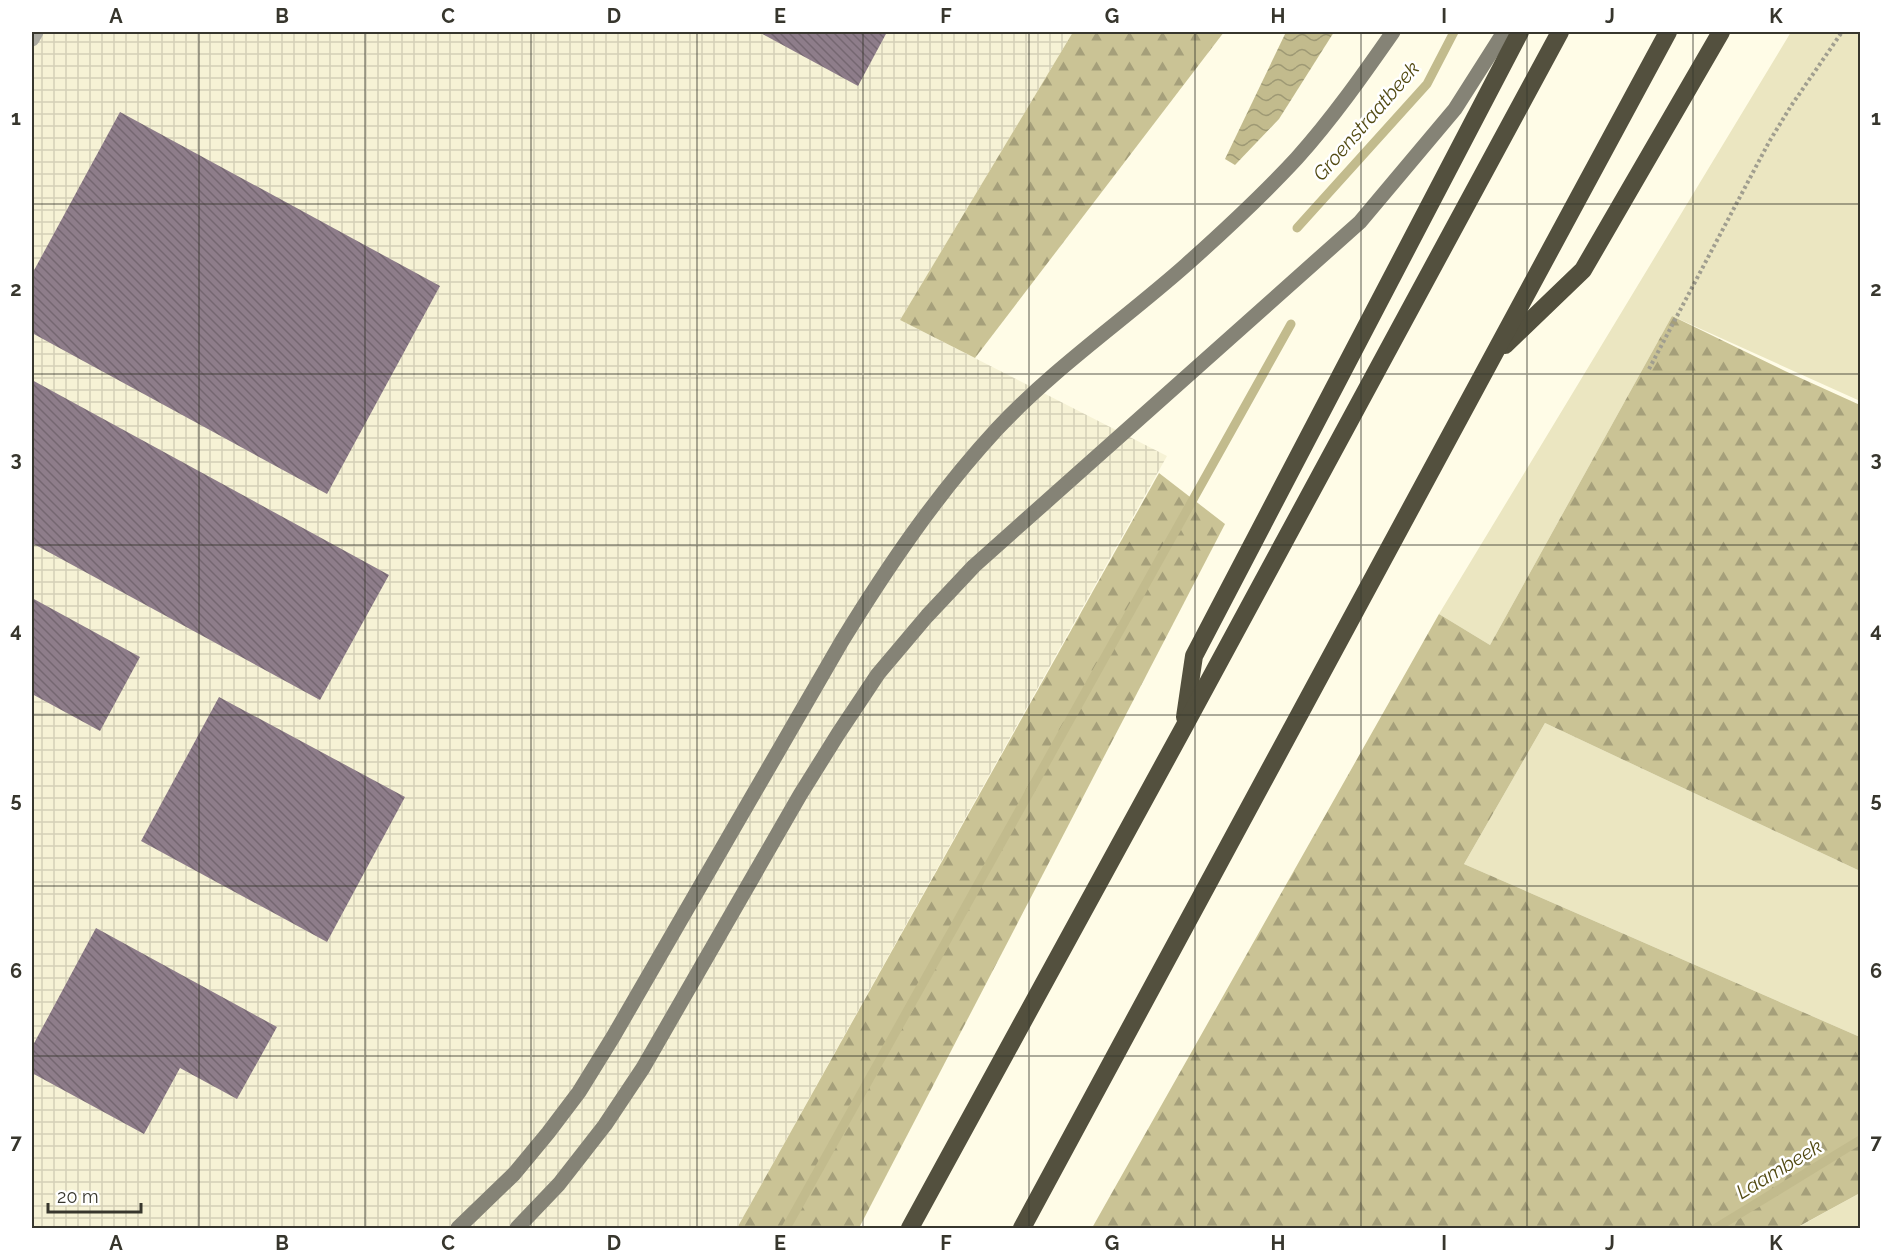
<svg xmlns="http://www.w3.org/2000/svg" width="1892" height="1260" font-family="Raleway,sans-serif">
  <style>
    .industrial { fill: url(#industrial-grid) }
    .grass { fill: #ebe6c1 }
    .forest { fill: url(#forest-firs) }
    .water { fill: url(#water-waves) }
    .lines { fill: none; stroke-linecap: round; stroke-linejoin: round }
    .stream { stroke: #c2bb8d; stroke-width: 9 }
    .building { fill: url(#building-back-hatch) }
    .path { stroke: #a09e8f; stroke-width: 4; stroke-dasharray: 3 3; stroke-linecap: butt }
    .street { stroke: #abaaa1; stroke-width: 15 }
    .secondary { stroke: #858376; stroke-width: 15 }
    .highway { stroke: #53503e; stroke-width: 18 }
    .grid { fill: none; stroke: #37362d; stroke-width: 1.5; stroke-opacity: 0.55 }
    .labels { text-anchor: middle; stroke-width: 5; stroke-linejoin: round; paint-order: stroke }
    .water-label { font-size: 20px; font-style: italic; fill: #524a12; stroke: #fff }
    .neatline { fill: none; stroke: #37362d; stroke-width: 2 }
    .grid-label { font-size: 20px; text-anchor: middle; font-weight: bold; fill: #37362d }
  </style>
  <defs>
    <pattern id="industrial-grid" width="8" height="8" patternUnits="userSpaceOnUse" patternTransform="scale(1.5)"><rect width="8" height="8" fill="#f6f2d5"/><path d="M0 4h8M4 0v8" fill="none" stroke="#d4d0b7"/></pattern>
    <pattern id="forest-firs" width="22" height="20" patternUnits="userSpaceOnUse" patternTransform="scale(1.5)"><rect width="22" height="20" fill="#cac395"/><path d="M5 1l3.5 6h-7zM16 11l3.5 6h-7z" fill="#a59f7a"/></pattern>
    <pattern id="water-waves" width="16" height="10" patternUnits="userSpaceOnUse" patternTransform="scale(1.5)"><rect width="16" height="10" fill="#c2bb8d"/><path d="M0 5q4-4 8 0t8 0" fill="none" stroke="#9e9974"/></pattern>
    <pattern id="building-back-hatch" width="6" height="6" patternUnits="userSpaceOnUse" patternTransform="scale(1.5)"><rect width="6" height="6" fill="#8e7d8a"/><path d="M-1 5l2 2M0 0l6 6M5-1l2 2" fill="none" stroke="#756771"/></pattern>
  </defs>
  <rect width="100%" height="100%" fill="#fffce7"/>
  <polygon class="industrial" points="32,32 1073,32 900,320 1167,456 737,1228 32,1228"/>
  <g class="grass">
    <polygon points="1791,32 1860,32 1860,401 1672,316 1490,645 1439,614"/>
    <polygon points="1545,723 1860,871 1860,1037 1464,864"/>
    <polygon points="1860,1193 1860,1228 1796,1228 1802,1225"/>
  </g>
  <g class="forest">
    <polygon points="1073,32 1224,32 975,358 900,320"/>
    <polygon points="1672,316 1785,371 1860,405 1860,871 1545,723 1464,864 1860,1037 1860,1193 1796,1228 1092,1228 1439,614 1490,645"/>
    <polygon points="1159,473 1225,524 859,1228 737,1228"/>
  </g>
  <polygon class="water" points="1286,32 1334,32 1279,119 1235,165 1225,159"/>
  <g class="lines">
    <g class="stream">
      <polyline points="1297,228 1427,84 1454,32"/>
      <polyline points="786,1228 1291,324"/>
      <polyline points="1716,1228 1860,1140"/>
    </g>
  </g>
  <g class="building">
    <polygon points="759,32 887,32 858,86"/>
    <polygon points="120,112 440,286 327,494 32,333 32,274"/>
    <polygon points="32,380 389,575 320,700 32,543"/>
    <polygon points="32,598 140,657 100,731 32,694"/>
    <polygon points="219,697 405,797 327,942 141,841"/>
    <polygon points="96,928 277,1027 237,1099 180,1068 144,1134 32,1073 32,1047"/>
  </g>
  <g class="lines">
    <polyline class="path" points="1649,369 1769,142 1791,106 1842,32"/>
    <polyline class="street" points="32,39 36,32"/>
    <g class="secondary">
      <path d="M458,1228L514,1174L548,1133L579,1092L613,1037L842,641C888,566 937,494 997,429C1054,368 1124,320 1186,265C1224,231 1262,196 1297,158C1332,119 1363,75 1393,32"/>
      <polyline points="517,1228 559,1184 605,1125 643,1068 800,795 838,734 878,674 927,616 974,566 1360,222 1455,109 1504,32"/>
    </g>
    <g class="highway">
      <polyline points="1505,345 1583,270 1721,32"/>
      <polyline points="1185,717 1194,656 1520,32"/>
      <polyline points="910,1228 1184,727 1560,32"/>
      <polyline points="1022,1228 1668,32"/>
    </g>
  </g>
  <path class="grid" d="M199,32V1228M365,32V1228M531,32V1228M697,32V1228M863,32V1228M1029,32V1228M1195,32V1228M1361,32V1228M1527,32V1228M1693,32V1228M32,204H1860M32,374H1860M32,545H1860M32,715H1860M32,886H1860M32,1056H1860"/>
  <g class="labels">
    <g class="water-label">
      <text transform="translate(1366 121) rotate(-49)" y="7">Groenstraatbeek</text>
      <text transform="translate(1779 1169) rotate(-31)" y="7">Laambeek</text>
    </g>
  </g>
  <rect width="1892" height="1260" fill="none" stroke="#ffffff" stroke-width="66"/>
  <path d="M48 1203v9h93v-9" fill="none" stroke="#37362d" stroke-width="3"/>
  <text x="57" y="1203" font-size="18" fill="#37362d" stroke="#ffffff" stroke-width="4.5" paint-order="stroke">20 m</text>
  <rect x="33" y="33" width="1826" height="1194" class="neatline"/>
  <g class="grid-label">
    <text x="116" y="23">A</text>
    <text x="282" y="23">B</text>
    <text x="448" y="23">C</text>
    <text x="614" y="23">D</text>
    <text x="780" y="23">E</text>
    <text x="946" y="23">F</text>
    <text x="1112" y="23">G</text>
    <text x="1278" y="23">H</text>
    <text x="1444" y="23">I</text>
    <text x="1610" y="23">J</text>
    <text x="1776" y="23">K</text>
    <text x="16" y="125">1</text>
    <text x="1876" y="125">1</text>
    <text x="16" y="296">2</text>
    <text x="1876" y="296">2</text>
    <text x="16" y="466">3</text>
    <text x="1876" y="466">3</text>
    <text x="16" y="637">4</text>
    <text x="1876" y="637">4</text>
    <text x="16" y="807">5</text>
    <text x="1876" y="807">5</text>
    <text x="16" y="978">6</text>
    <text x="1876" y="978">6</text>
    <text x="16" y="1149">7</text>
    <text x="1876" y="1149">7</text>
    <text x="116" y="1250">A</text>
    <text x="282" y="1250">B</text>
    <text x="448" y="1250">C</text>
    <text x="614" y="1250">D</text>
    <text x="780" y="1250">E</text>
    <text x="946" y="1250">F</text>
    <text x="1112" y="1250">G</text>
    <text x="1278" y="1250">H</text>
    <text x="1444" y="1250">I</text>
    <text x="1610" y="1250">J</text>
    <text x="1776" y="1250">K</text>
  </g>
</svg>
